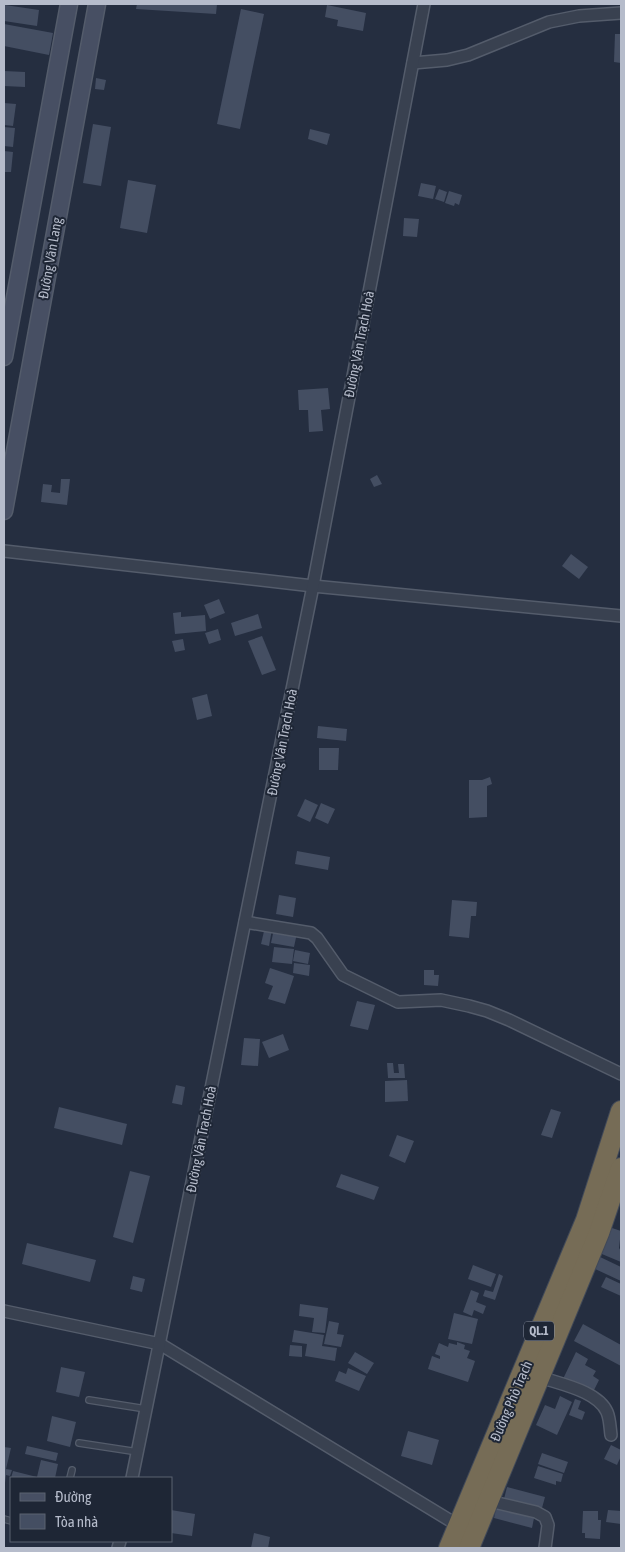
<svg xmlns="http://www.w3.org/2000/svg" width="625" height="1552" font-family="'Asap Condensed',sans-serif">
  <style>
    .building { fill: #444e62 }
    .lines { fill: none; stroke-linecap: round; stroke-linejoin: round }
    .lane-casing { stroke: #545c6b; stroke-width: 8 }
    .street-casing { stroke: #545c6b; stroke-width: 14 }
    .secondary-casing { stroke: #545c6b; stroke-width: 19 }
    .highway-casing { stroke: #414958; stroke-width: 22 }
    .lane { stroke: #394150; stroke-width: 5.5 }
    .street { stroke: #394150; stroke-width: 11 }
    .secondary { stroke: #474f63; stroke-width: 16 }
    .highway { stroke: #766c56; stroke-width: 20 }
    .labels { text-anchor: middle; stroke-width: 4; stroke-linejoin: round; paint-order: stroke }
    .shield { fill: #1e2635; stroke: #888f9e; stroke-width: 1 }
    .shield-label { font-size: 12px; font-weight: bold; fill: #b6bccb }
    .street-label { font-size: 14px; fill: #b6bccb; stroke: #1e2635 }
  </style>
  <rect width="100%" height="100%" fill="#252e40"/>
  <g class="building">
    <polygon points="137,4 217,4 216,14 136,9"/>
    <polygon points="5,5 39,10 37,26 4,21"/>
    <polygon points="327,5 366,13 363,31 337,26 338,20 325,17"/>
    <polygon points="241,9 264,14 240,129 217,124"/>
    <polygon points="4,24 53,33 49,55 4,46"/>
    <polygon points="615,34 621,34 621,63 614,62"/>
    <polygon points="4,71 25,72 25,87 4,86"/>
    <polygon points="96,78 106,80 104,90 95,89"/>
    <polygon points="4,103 16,104 13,126 4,125"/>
    <polygon points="93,124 111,127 101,186 83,183"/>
    <polygon points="4,127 15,128 13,147 4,146"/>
    <polygon points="310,129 330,134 327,145 308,139"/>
    <polygon points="4,151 13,152 11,172 4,172"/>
    <polygon points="128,180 156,185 147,233 120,228"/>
    <polygon points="421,183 436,186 433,199 418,196"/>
    <polygon points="439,189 447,192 444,202 435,199"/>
    <polygon points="449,191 462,195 459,205 455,203 454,206 445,203"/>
    <polygon points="404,218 419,219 417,237 403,236"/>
    <polygon points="328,388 330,409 321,410 323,431 309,432 308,410 299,410 298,390"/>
    <polygon points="377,475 382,484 374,487 370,479"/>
    <polygon points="61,479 70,479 67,505 41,502 43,484 52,485 51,492 60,493"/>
    <polygon points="571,554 588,567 579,579 562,566"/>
    <polygon points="219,599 225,613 210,619 204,605"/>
    <polygon points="181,612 181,617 205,615 206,631 175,634 173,613"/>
    <polygon points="258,614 262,628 235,636 231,623"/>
    <polygon points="218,629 221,640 209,644 205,633"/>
    <polygon points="262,636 276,670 262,675 248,641"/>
    <polygon points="183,639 185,650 175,652 172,641"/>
    <polygon points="207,694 212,716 197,720 192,698"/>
    <polygon points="318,726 347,729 346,741 317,738"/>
    <polygon points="319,748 339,748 338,770 319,770"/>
    <polygon points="490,777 492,784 487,786 487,817 469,818 469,780 482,780"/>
    <polygon points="305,799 318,805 310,822 297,816"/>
    <polygon points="321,803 335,809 328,824 315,818"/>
    <polygon points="297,851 330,857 328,870 295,864"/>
    <polygon points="279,895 296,898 293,917 276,914"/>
    <polygon points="452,900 477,902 476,916 471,916 469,938 449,936"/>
    <polygon points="265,927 272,929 269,946 261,944"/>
    <polygon points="274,929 297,933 294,947 271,943"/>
    <polygon points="274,947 294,949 292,964 272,962"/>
    <polygon points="295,950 310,953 308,964 293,961"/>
    <polygon points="294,963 310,965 309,976 293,973"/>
    <polygon points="270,968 294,976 285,1004 268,999 273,986 265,983"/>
    <polygon points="424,970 434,970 434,975 439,975 438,986 424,985"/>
    <polygon points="357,1001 375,1005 368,1030 350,1026"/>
    <polygon points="283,1034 289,1050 269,1058 262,1042"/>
    <polygon points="244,1038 260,1039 258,1066 241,1065"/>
    <polygon points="387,1063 393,1063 394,1073 399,1073 398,1064 404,1064 405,1078 388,1078"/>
    <polygon points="407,1080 408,1101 385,1102 385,1081"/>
    <polygon points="176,1085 185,1087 182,1105 172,1103"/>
    <polygon points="59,1107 127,1124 122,1145 54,1128"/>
    <polygon points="551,1109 561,1112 552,1138 541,1135"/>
    <polygon points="397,1135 414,1141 405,1163 389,1156"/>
    <polygon points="130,1171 150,1176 133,1243 113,1237"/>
    <polygon points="341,1174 379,1187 374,1200 336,1187"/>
    <polygon points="606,1226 621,1231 619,1248 621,1251 621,1262 597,1252"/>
    <polygon points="27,1243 96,1260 90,1282 22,1264"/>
    <polygon points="598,1256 621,1267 621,1281 593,1268"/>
    <polygon points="473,1265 496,1274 491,1287 468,1279"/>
    <polygon points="499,1274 503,1276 495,1300 483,1296 485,1290 493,1292"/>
    <polygon points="133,1276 145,1279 142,1292 130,1289"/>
    <polygon points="606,1277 621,1284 621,1296 601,1287"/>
    <polygon points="471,1290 479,1293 476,1302 486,1306 483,1314 474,1310 472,1316 463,1312"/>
    <polygon points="300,1304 328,1308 325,1333 312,1332 314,1318 299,1316"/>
    <polygon points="454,1313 478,1319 472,1344 448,1339"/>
    <polygon points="329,1321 339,1323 337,1334 344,1335 341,1347 324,1344"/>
    <polygon points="583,1324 621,1345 621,1366 574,1341"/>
    <polygon points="294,1330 324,1335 322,1346 337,1348 335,1361 305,1356 307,1344 292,1342"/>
    <polygon points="457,1342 465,1345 464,1349 470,1351 467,1358 475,1361 468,1382 428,1369 432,1356 440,1359 440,1356 435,1354 439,1343 448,1347 449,1343 457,1345"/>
    <polygon points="290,1345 302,1346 302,1357 289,1356"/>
    <polygon points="355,1352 374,1363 367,1374 348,1363"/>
    <polygon points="576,1352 588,1359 585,1365 596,1371 593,1376 599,1380 594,1390 588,1387 586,1391 563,1379"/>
    <polygon points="61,1367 85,1372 79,1397 56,1392"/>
    <polygon points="348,1368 366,1376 359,1391 335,1381 339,1371 346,1374"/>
    <polygon points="560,1396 572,1402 557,1435 536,1425 545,1405 555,1409"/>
    <polygon points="575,1399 581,1401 578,1409 585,1412 582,1420 569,1415"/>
    <polygon points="52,1416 76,1422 70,1447 47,1441"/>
    <polygon points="408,1431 439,1440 432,1465 401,1456"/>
    <polygon points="611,1445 621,1450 621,1456 617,1465 604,1459"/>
    <polygon points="27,1446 58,1453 56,1461 25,1454"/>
    <polygon points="4,1447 11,1448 6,1469 12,1470 10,1476 6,1475 5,1483"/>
    <polygon points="542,1453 568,1462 564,1473 538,1464"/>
    <polygon points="41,1460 58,1464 55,1478 11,1478 13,1471 37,1477"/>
    <polygon points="538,1466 563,1474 561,1482 556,1481 556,1485 534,1478"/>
    <polygon points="507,1487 545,1497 542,1508 504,1499"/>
    <polygon points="496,1509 534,1518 532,1528 494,1518"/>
    <polygon points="171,1510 195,1514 192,1536 171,1533"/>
    <polygon points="608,1510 621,1511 621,1524 606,1522"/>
    <polygon points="583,1511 598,1511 598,1520 601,1520 600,1539 585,1538 585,1533 582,1533"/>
    <polygon points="254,1533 270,1537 268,1548 251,1548"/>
  </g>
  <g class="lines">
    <defs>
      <g id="lane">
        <polyline points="89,1400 146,1409"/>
        <polyline points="79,1443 138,1452"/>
        <polyline points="70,1478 72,1470"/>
        <polyline points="4,1519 11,1521"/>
      </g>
      <g id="street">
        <polyline points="413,63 447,60 468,55 549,22 579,16 621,13"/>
        <polyline points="4,551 313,586 621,616"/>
        <polyline points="245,922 311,933 317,938 343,975 398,1002 441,1000 469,1006 487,1011 509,1020 621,1074"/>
        <polyline points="4,1311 160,1344 459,1526"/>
        <path d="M540,1377C560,1384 598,1391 607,1412C610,1419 610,1428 611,1435"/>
        <polyline points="132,1478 313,586 424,4"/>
        <polyline points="489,1501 536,1512 545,1517 548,1525 545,1548"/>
        <polyline points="118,1548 120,1541"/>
      </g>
      <g id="secondary">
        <polyline points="4,357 69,4"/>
        <polyline points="4,511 97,4"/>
      </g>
      <g id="highway">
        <polyline points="449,1548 586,1220 621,1111"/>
        <polyline points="469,1548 599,1233 621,1168"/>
      </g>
    </defs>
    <use href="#lane" class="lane-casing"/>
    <use href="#street" class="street-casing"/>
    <use href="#secondary" class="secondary-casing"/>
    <use href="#highway" class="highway-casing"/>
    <use href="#lane" class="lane"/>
    <use href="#street" class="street"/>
    <use href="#secondary" class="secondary"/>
    <use href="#highway" class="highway"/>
  </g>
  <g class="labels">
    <rect class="shield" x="524" y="1321.5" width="30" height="19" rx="4"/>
    <g class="shield-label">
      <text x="539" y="1335">QL.1</text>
    </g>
    <g class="street-label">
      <text transform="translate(50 258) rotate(-80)" y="5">Đường Văn Lang</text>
      <text transform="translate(359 344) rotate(-79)" y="5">Đường Vân Trạch Hoà</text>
      <text transform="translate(282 742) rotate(-79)" y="5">Đường Vân Trạch Hoà</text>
      <text transform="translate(201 1139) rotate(-79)" y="5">Đường Vân Trạch Hoà</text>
      <text transform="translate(511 1401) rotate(-67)" y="5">Đường Phò Trạch</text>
    </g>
  </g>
  <rect width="625" height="1552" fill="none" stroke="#b6bccb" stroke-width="10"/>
  <rect x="10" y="1477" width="162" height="65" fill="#1e2635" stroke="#5b6271"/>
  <rect x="20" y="1493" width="25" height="8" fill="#474f63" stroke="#5b6271"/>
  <text x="55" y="1502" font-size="15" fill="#b6bccb">Đường</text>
  <rect x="20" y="1514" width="25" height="15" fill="#444e62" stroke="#5b6271"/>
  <text x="55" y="1527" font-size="15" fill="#b6bccb">Tòa nhà</text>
</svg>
